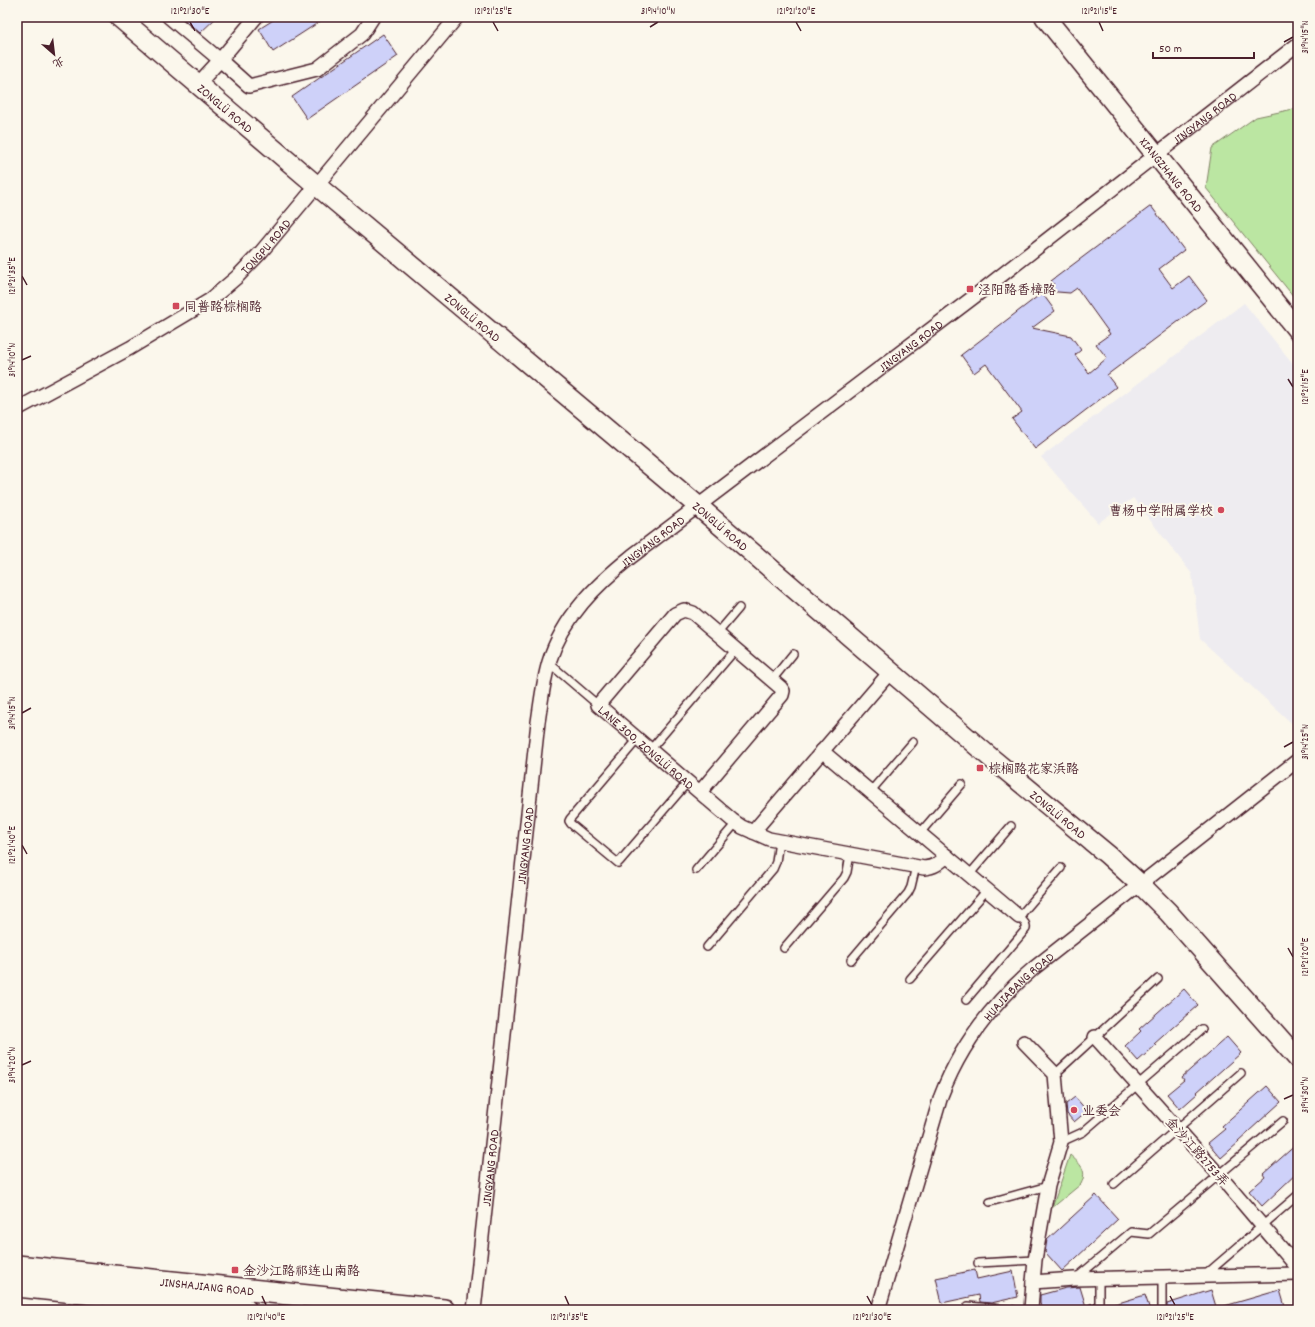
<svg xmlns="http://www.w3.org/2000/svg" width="1315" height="1327" font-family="Dekko,'LXGW WenKai TC',sans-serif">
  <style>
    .built { fill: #eeecf0 }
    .green { fill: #bbe6a2; stroke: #828266 }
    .building { fill: #ced1f9; stroke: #4a1f2b }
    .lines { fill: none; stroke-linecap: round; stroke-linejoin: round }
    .lane-casing { stroke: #4a1f2b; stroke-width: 10 }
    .street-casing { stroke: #4a1f2b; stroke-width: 16 }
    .secondary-casing { stroke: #4a1f2b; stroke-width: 22 }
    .primary-casing { stroke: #4a1f2b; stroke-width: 24 }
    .lane { stroke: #fbf7ec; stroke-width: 7 }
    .street { stroke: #fbf7ec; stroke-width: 13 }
    .secondary { stroke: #fbf7ec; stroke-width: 19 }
    .primary { stroke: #fbf7ec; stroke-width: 21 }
    .ticks { fill: none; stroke: #4a1f2b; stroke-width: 1.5 }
    .poi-dot { fill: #d1495b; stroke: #fbf7ec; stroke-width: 1.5 }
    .labels { text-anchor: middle; stroke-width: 4; stroke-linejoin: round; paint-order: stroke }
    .street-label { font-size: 13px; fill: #4a1f2b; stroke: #fbf7ec }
    .poi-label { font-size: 13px; fill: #4a1f2b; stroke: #fbf7ec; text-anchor: start }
    .neatline { fill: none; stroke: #4a1f2b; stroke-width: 1.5 }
    .ticks-label { font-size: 10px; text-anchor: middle; fill: #4a1f2b }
  </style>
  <rect width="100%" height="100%" fill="#fbf7ec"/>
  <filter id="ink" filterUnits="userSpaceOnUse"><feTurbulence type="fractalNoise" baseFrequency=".025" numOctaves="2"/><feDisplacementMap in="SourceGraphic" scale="8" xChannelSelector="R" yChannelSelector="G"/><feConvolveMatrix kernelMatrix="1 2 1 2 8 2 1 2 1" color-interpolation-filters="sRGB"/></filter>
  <g filter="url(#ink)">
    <polygon class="built" points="1244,303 1298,370 1298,729 1200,639 1192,574 1133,498 1098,523 1041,457"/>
    <g class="green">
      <polygon points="1298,108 1298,302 1206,188 1212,148 1256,117"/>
      <path d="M1070,1155C1080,1164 1088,1170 1081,1184L1052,1208Z"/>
    </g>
    <g class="building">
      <polygon points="181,17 217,17 200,33"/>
      <polygon points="278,17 327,17 273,52 259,29"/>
      <polygon points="383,34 398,56 307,119 292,97"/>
      <polygon points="1151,206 1184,250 1159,269 1173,288 1189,276 1207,300 1107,375 1116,387 1035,449 1012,419 1022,412 986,364 974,373 961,355 1042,293 1055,311 1032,328 1071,336 1081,350 1075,355 1089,373 1107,358 1096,344 1110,334 1077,288 1070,293 1045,291 1054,284 1051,281"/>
      <polygon points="1184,989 1198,1005 1154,1044 1156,1045 1138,1061 1125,1046 1141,1031 1139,1029"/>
      <polygon points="1227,1037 1241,1053 1197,1092 1198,1093 1180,1109 1167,1094 1184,1080 1182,1077"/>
      <polygon points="1267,1086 1281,1102 1238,1141 1239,1142 1221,1158 1208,1143 1225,1129 1222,1126"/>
      <polygon points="1075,1097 1087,1111 1074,1122 1067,1114 1066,1104"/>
      <polygon points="1298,1143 1298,1172 1262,1206 1249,1191 1265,1177 1263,1174"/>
      <polygon points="1096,1195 1118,1219 1062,1271 1045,1252 1047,1240"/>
      <polygon points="975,1270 977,1279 1013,1271 1018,1297 991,1303 980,1302 979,1295 942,1303 936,1278"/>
      <polygon points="1080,1287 1087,1310 1042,1310 1040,1302 1040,1295 1066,1288"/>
      <polygon points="1211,1290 1217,1310 1167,1310 1167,1304"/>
      <polygon points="1280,1290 1286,1310 1221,1310 1221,1307"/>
      <polygon points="1145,1295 1150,1310 1105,1310 1105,1307"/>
    </g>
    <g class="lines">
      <defs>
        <g id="lane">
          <polyline points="717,634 739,608"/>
          <polyline points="549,663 598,705"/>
          <polyline points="772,680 793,654"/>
          <polyline points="638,739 570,819 569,821 571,824 618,863 620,861 688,782"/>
          <polyline points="650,750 736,649"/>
          <polyline points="870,792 913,742"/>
          <polyline points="920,833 962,784"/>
          <polyline points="696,870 736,823"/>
          <polyline points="969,875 1011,826"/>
          <polyline points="707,947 773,869 776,862 779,841"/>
          <polyline points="784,948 844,878 847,872 850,854"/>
          <polyline points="851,960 908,893 911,887 916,866"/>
          <polyline points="910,979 987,890"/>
          <path d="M966,1000L1026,929C1027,923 1023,921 1019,917L1061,868"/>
          <polyline points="1055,1074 1158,979"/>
          <polyline points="1061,1142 1083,1132 1202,1029"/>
          <polyline points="1114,1184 1241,1073"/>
          <polyline points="990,1202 1048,1186"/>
          <polyline points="978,1263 1035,1260"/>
          <polyline points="1204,1276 1298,1195"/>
          <polyline points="1075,1279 1131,1232 1149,1234 1283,1121"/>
          <polyline points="968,1306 1013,1310"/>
          <polyline points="1092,1310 1092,1308 1099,1308 1099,1279"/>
          <polyline points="1162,1310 1162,1278"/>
        </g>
        <g id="street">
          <polyline points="169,17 220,60 256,17"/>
          <polyline points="198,84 220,60 249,86 317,69 362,34 373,17"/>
          <path id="s1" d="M17,409L130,348L210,300L237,277L261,252L457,17"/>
          <polyline points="822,751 1019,917"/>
          <path id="s2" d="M700,792L782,695L783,691L781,688L693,613L684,610L675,614L598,705L732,820L742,827L769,839L924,868C935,867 939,863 947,856"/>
          <polyline points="753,832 891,671"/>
          <polyline points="1095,1037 1219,1175 1298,1268"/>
          <polyline points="1024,1042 1055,1074 1061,1142 1048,1186 1035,1260 1033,1282"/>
          <path id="s3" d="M474,1310L538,722C541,703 543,682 549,662C563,617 596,585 632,556L975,296L1298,44"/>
          <path id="s4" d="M878,1310L941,1096C960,1046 993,1003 1034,968L1298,760"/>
          <polyline points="1031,1310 1033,1282 1074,1279 1298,1274"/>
        </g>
        <g id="secondary">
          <path id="s5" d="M119,17L316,185L698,506L991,758L1108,855L1140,884L1168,912L1298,1059"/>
          <path id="s6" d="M1045,17L1298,331"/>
        </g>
        <g id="primary">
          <path id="s7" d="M17,1266L444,1310"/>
          <polyline points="17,1286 246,1310"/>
        </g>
      </defs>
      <use href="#lane" class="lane-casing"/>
      <use href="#street" class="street-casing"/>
      <use href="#secondary" class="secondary-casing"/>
      <use href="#primary" class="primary-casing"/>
      <use href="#lane" class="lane"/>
      <use href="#street" class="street"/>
      <use href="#secondary" class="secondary"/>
      <use href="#primary" class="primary"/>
    </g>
  </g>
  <path class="ticks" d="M190,22L195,31M493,22L498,31M796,22L801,31M1099,22L1103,31M650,27L658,22M1284,42L1293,37M22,276L27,285M22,360L31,356M1288,379L1293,387M22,713L31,708M1284,747L1293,742M22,845L27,854M1288,948L1293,957M22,1065L31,1061M1284,1099L1293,1095M262,1296L266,1305M565,1296L569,1305M867,1296L872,1305M1170,1296L1175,1305"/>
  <g class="poi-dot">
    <rect x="966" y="285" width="8" height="8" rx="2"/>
    <rect x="172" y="302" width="8" height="8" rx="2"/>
    <circle cx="1221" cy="510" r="4"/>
    <rect x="976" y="764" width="8" height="8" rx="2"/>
    <circle cx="1074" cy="1110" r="4"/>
    <rect x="231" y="1266" width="8" height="8" rx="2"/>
  </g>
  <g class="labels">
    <g class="street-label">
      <text dy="5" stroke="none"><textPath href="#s5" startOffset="140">ZONGLÜ ROAD</textPath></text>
      <text dy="5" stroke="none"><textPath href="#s3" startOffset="1510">JINGYANG ROAD</textPath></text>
      <text dy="5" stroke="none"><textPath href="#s6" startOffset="202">XIANGZHANG ROAD</textPath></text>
      <text dy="5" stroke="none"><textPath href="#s1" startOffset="299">TONGPU ROAD</textPath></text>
      <text dy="5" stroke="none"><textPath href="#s5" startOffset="464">ZONGLÜ ROAD</textPath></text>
      <text dy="5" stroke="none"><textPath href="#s3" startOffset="1138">JINGYANG ROAD</textPath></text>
      <text dy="5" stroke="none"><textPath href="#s5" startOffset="788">ZONGLÜ ROAD</textPath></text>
      <text dy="5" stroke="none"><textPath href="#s3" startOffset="814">JINGYANG ROAD</textPath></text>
      <text dy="5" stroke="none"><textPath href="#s2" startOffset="453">LANE 300, ZONGLÜ ROAD</textPath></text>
      <text dy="5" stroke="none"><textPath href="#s5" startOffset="1232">ZONGLÜ ROAD</textPath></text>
      <text dy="5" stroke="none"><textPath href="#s3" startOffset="467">JINGYANG ROAD</textPath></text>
      <text dy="5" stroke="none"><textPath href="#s4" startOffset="359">HUAJIABANG ROAD</textPath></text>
      <text transform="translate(1198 1151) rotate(48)" y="5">金沙江路2753弄</text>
      <text dy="5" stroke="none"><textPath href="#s3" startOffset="143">JINGYANG ROAD</textPath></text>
      <text dy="5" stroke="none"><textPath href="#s7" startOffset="191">JINSHAJIANG ROAD</textPath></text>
    </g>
    <g class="poi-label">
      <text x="978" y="294">泾阳路香樟路</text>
      <text x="184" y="311">同普路棕榈路</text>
      <text x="1213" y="515" text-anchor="end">曹杨中学附属学校</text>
      <text x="988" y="773">棕榈路花家浜路</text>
      <text x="1082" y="1115">业委会</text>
      <text x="243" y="1275">金沙江路祁连山南路</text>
    </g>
  </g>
  <rect width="1315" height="1327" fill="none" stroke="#fbf7ec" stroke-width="44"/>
  <g transform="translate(54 54) rotate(152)" stroke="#fbf7ec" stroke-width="3" paint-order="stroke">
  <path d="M0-3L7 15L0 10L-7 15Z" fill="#4a1f2b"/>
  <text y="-6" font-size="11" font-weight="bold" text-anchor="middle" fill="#4a1f2b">北</text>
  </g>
  <path d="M1153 52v6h101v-6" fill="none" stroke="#4a1f2b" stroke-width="2"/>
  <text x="1159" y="52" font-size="12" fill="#4a1f2b" stroke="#fbf7ec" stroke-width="3" paint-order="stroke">50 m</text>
  <rect x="22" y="22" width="1271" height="1283" class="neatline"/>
  <g class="ticks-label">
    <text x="190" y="14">121°21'30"E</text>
    <text x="493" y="14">121°21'25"E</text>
    <text x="658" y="14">31°14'10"N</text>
    <text x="796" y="14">121°21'20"E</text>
    <text x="1099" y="14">121°21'15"E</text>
    <text transform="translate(1304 37) rotate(-90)" y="4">31°14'15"N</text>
    <text transform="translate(11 276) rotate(-90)" y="4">121°21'35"E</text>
    <text transform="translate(11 360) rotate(-90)" y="4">31°14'10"N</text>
    <text transform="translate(1304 387) rotate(-90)" y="4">121°21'15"E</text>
    <text transform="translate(11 713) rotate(-90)" y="4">31°14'15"N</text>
    <text transform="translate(1304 742) rotate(-90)" y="4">31°14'25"N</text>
    <text transform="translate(11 845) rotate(-90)" y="4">121°21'40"E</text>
    <text transform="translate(1304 957) rotate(-90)" y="4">121°21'20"E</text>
    <text transform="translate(11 1065) rotate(-90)" y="4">31°14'20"N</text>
    <text transform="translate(1304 1095) rotate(-90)" y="4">31°14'30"N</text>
    <text x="266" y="1320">121°21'40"E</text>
    <text x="569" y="1320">121°21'35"E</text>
    <text x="872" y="1320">121°21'30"E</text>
    <text x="1175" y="1320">121°21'25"E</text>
  </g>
</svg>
